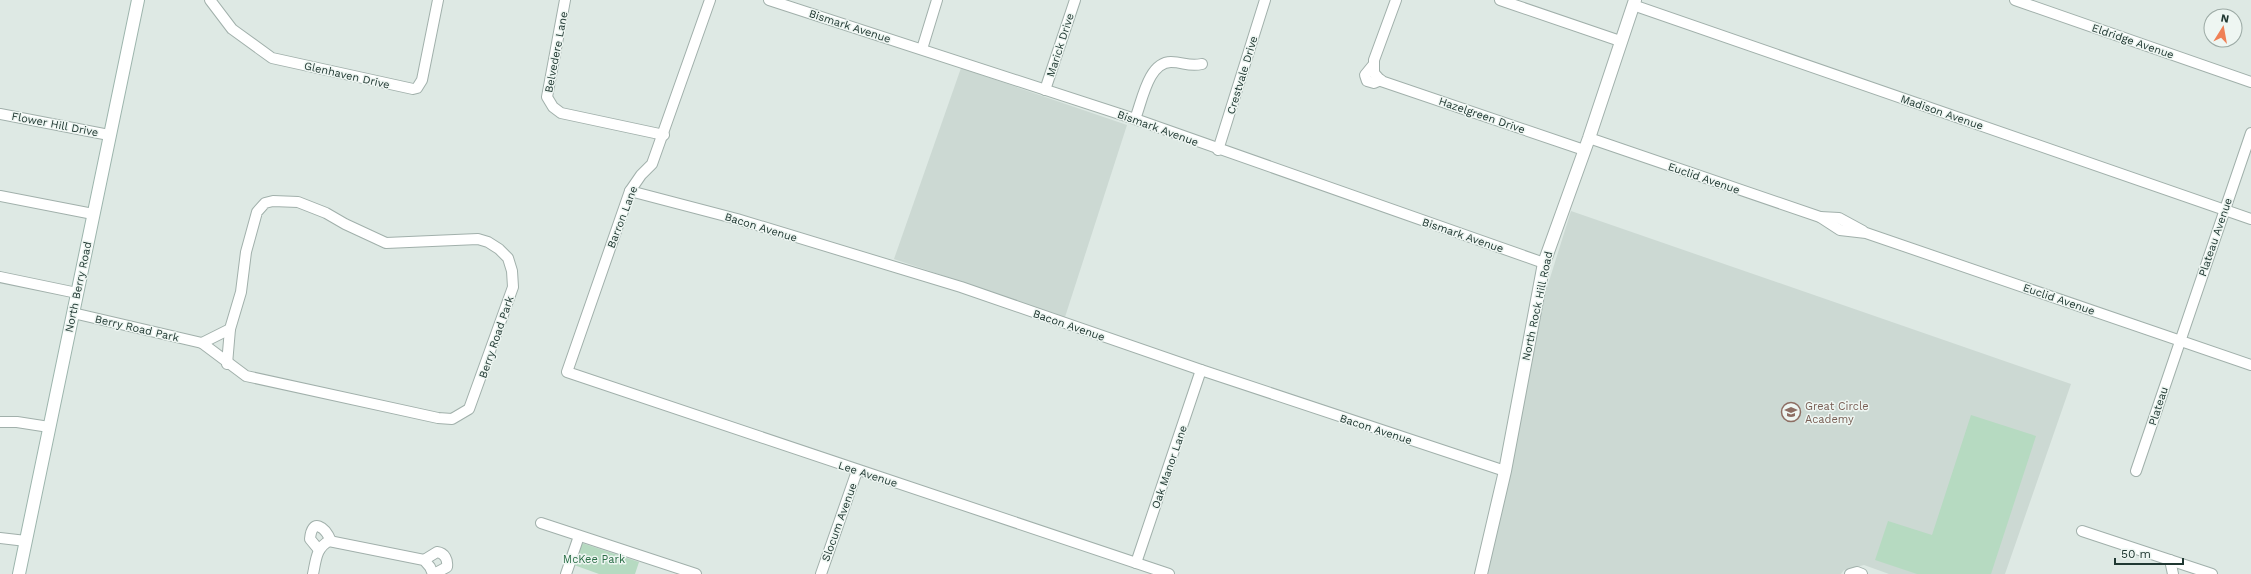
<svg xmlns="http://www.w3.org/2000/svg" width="2251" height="574" font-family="'Work Sans',sans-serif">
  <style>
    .built { fill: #ccd9d3 }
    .green { fill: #b6dac1 }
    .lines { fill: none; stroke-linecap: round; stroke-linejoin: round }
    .minor-casing { stroke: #a1b0ab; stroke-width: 12 }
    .tertiary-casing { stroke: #a1b0ab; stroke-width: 14 }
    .secondary-casing { stroke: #9db5ad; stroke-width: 14 }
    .minor { stroke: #fff; stroke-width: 10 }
    .tertiary { stroke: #fff; stroke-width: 12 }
    .secondary { stroke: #fff; stroke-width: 12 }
    .labels { text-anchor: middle; stroke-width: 3; stroke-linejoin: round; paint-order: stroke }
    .street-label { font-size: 11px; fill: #203832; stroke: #eef6f2 }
    .education-label { font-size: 11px; fill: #785e54; stroke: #eef6f2; text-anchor: start }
    .park-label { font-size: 11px; fill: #2b6e47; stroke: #eef6f2 }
  </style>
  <rect width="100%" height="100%" fill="#dee9e4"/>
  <g class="built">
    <polygon points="961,68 1127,125 1065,317 894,259"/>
    <polygon points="1571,211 2071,384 2005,574 1889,574 1864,565 1844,570 1841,574 1488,574 1545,294"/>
  </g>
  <g class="green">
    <polygon points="1971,415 2036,436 1991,574 1917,574 1875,560 1888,521 1932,535"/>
    <polygon points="582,543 639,562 635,574 599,574 574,565"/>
  </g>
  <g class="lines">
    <defs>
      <g id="minor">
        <polyline points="210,0 232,29 272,58 413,89 417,88 422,80 438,0"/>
        <polyline points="565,0 547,97 553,107 561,113 664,135"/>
        <polyline points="710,0 652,164 641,175 630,191 567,372 1169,574"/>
        <polyline points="769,0 1135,119 1544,263"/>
        <polyline points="1396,0 1374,60 1374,73 1381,81 1584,150"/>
        <polyline points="1500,0 1620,41"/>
        <polyline points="2015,0 2251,82"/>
        <polyline points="1633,5 2251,219"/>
        <polyline points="922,49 937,0"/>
        <polyline points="1374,64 1365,75 1367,81 1374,83 1381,80"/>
        <polyline points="1045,90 1075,0"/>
        <polyline points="0,114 109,135"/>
        <path d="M1135,119C1142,102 1148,62 1171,62C1184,62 1188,67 1202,64"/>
        <polyline points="1589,138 1820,217 1840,230 1866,233 2251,365"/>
        <polyline points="1218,150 1265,0"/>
        <polyline points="630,191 737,219 961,287 1201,370 1505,471"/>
        <polyline points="0,196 93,214"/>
        <polygon points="273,201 298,202 326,213 345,224 386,243 478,239 488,242 499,249 508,258 512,271 513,287 469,409 452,419 438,418 246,376 202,343 230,329 241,292 246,252 257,212 265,203"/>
        <polyline points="1820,217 1839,218 1863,231"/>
        <polyline points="0,277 77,293"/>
        <polyline points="73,313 202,343"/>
        <polyline points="227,364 230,329"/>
        <polyline points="0,422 17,422 49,427"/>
        <polyline points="2136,471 2251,133"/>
        <polyline points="541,523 696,574"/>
        <polyline points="2082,531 2212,574"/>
        <polyline points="0,538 26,541"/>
        <path d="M319,550L310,539C312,517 325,527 331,541"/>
        <path d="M424,560L437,552C445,553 448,560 447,567L434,574"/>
        <polyline points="2170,560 2173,574"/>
        <polyline points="1136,563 1201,370"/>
        <path d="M313,574C316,560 316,548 329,541L424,560L430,567L433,574"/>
        <polyline points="566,574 579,536"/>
        <polyline points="821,574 857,471"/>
        <polyline points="1850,574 1857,572 1862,574"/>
      </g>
      <polyline id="tertiary" points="1481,574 1505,471 1544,263 1589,138 1635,0"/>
      <polyline id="secondary" points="19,574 138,0"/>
    </defs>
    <use href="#minor" class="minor-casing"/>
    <use href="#tertiary" class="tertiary-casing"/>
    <use href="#secondary" class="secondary-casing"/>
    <use href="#minor" class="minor"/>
    <use href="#tertiary" class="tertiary"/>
    <use href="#secondary" class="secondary"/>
  </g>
  <defs>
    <symbol id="school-ring" viewBox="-11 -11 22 22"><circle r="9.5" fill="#eef6f2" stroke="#8d6e63" stroke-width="1.5"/><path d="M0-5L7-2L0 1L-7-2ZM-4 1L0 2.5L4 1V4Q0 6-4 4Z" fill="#8d6e63"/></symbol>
  </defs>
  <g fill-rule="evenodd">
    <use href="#school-ring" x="1780" y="401" width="22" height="22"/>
  </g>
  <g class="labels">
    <g class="street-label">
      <text transform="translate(850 26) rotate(18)" y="4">Bismark Avenue</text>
      <text transform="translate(2133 41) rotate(19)" y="4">Eldridge Avenue</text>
      <text transform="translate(1060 45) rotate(-72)" y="4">Marick Drive</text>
      <text transform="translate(556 52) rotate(-79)" y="4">Belvedere Lane</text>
      <text transform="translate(347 75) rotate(13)" y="4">Glenhaven Drive</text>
      <text transform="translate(1242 75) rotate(-73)" y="4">Crestvale Drive</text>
      <text transform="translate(1942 112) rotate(19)" y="4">Madison Avenue</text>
      <text transform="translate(1482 115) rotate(19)" y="4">Hazelgreen Drive</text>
      <text transform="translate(55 124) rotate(11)" y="4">Flower Hill Drive</text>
      <text transform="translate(1158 128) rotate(20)" y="4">Bismark Avenue</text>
      <text transform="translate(1704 178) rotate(19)" y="4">Euclid Avenue</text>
      <text transform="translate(622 217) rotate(-69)" y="4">Barron Lane</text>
      <text transform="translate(761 227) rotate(17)" y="4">Bacon Avenue</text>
      <text transform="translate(1463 235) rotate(19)" y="4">Bismark Avenue</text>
      <text transform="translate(2215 237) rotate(-71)" y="4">Plateau Avenue</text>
      <text transform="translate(78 287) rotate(-78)" y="4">North Berry Road</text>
      <text transform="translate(2059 299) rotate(19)" y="4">Euclid Avenue</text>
      <text transform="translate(1537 306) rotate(-78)" y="4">North Rock Hill Road</text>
      <text transform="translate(1069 325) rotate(19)" y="4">Bacon Avenue</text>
      <text transform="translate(137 328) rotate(13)" y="4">Berry Road Park</text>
      <text transform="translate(496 337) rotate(-71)" y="4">Berry Road Park</text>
      <text transform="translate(2158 406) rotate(-72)" y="4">Plateau</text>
      <text transform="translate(1376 429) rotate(18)" y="4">Bacon Avenue</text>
      <text transform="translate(1169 467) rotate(-71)" y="4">Oak Manor Lane</text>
      <text transform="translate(868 474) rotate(18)" y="4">Lee Avenue</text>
      <text transform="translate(839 522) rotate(-70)" y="4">Slocum Avenue</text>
    </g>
    <g class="education-label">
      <text x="1805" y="410">Great Circle<tspan x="1805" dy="13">Academy</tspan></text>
    </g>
    <g class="park-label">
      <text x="594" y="563">McKee Park</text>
    </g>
  </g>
  <g transform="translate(2223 28) rotate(11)"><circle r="19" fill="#eef6f2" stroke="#9caaa5"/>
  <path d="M0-3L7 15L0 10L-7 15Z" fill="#ef8056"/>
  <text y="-6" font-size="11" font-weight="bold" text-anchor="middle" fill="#203832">N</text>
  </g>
  <path d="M2115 558v6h68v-6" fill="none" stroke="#203832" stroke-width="2"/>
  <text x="2121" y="558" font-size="12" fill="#203832" stroke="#eef6f2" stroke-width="3" paint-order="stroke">50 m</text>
</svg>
